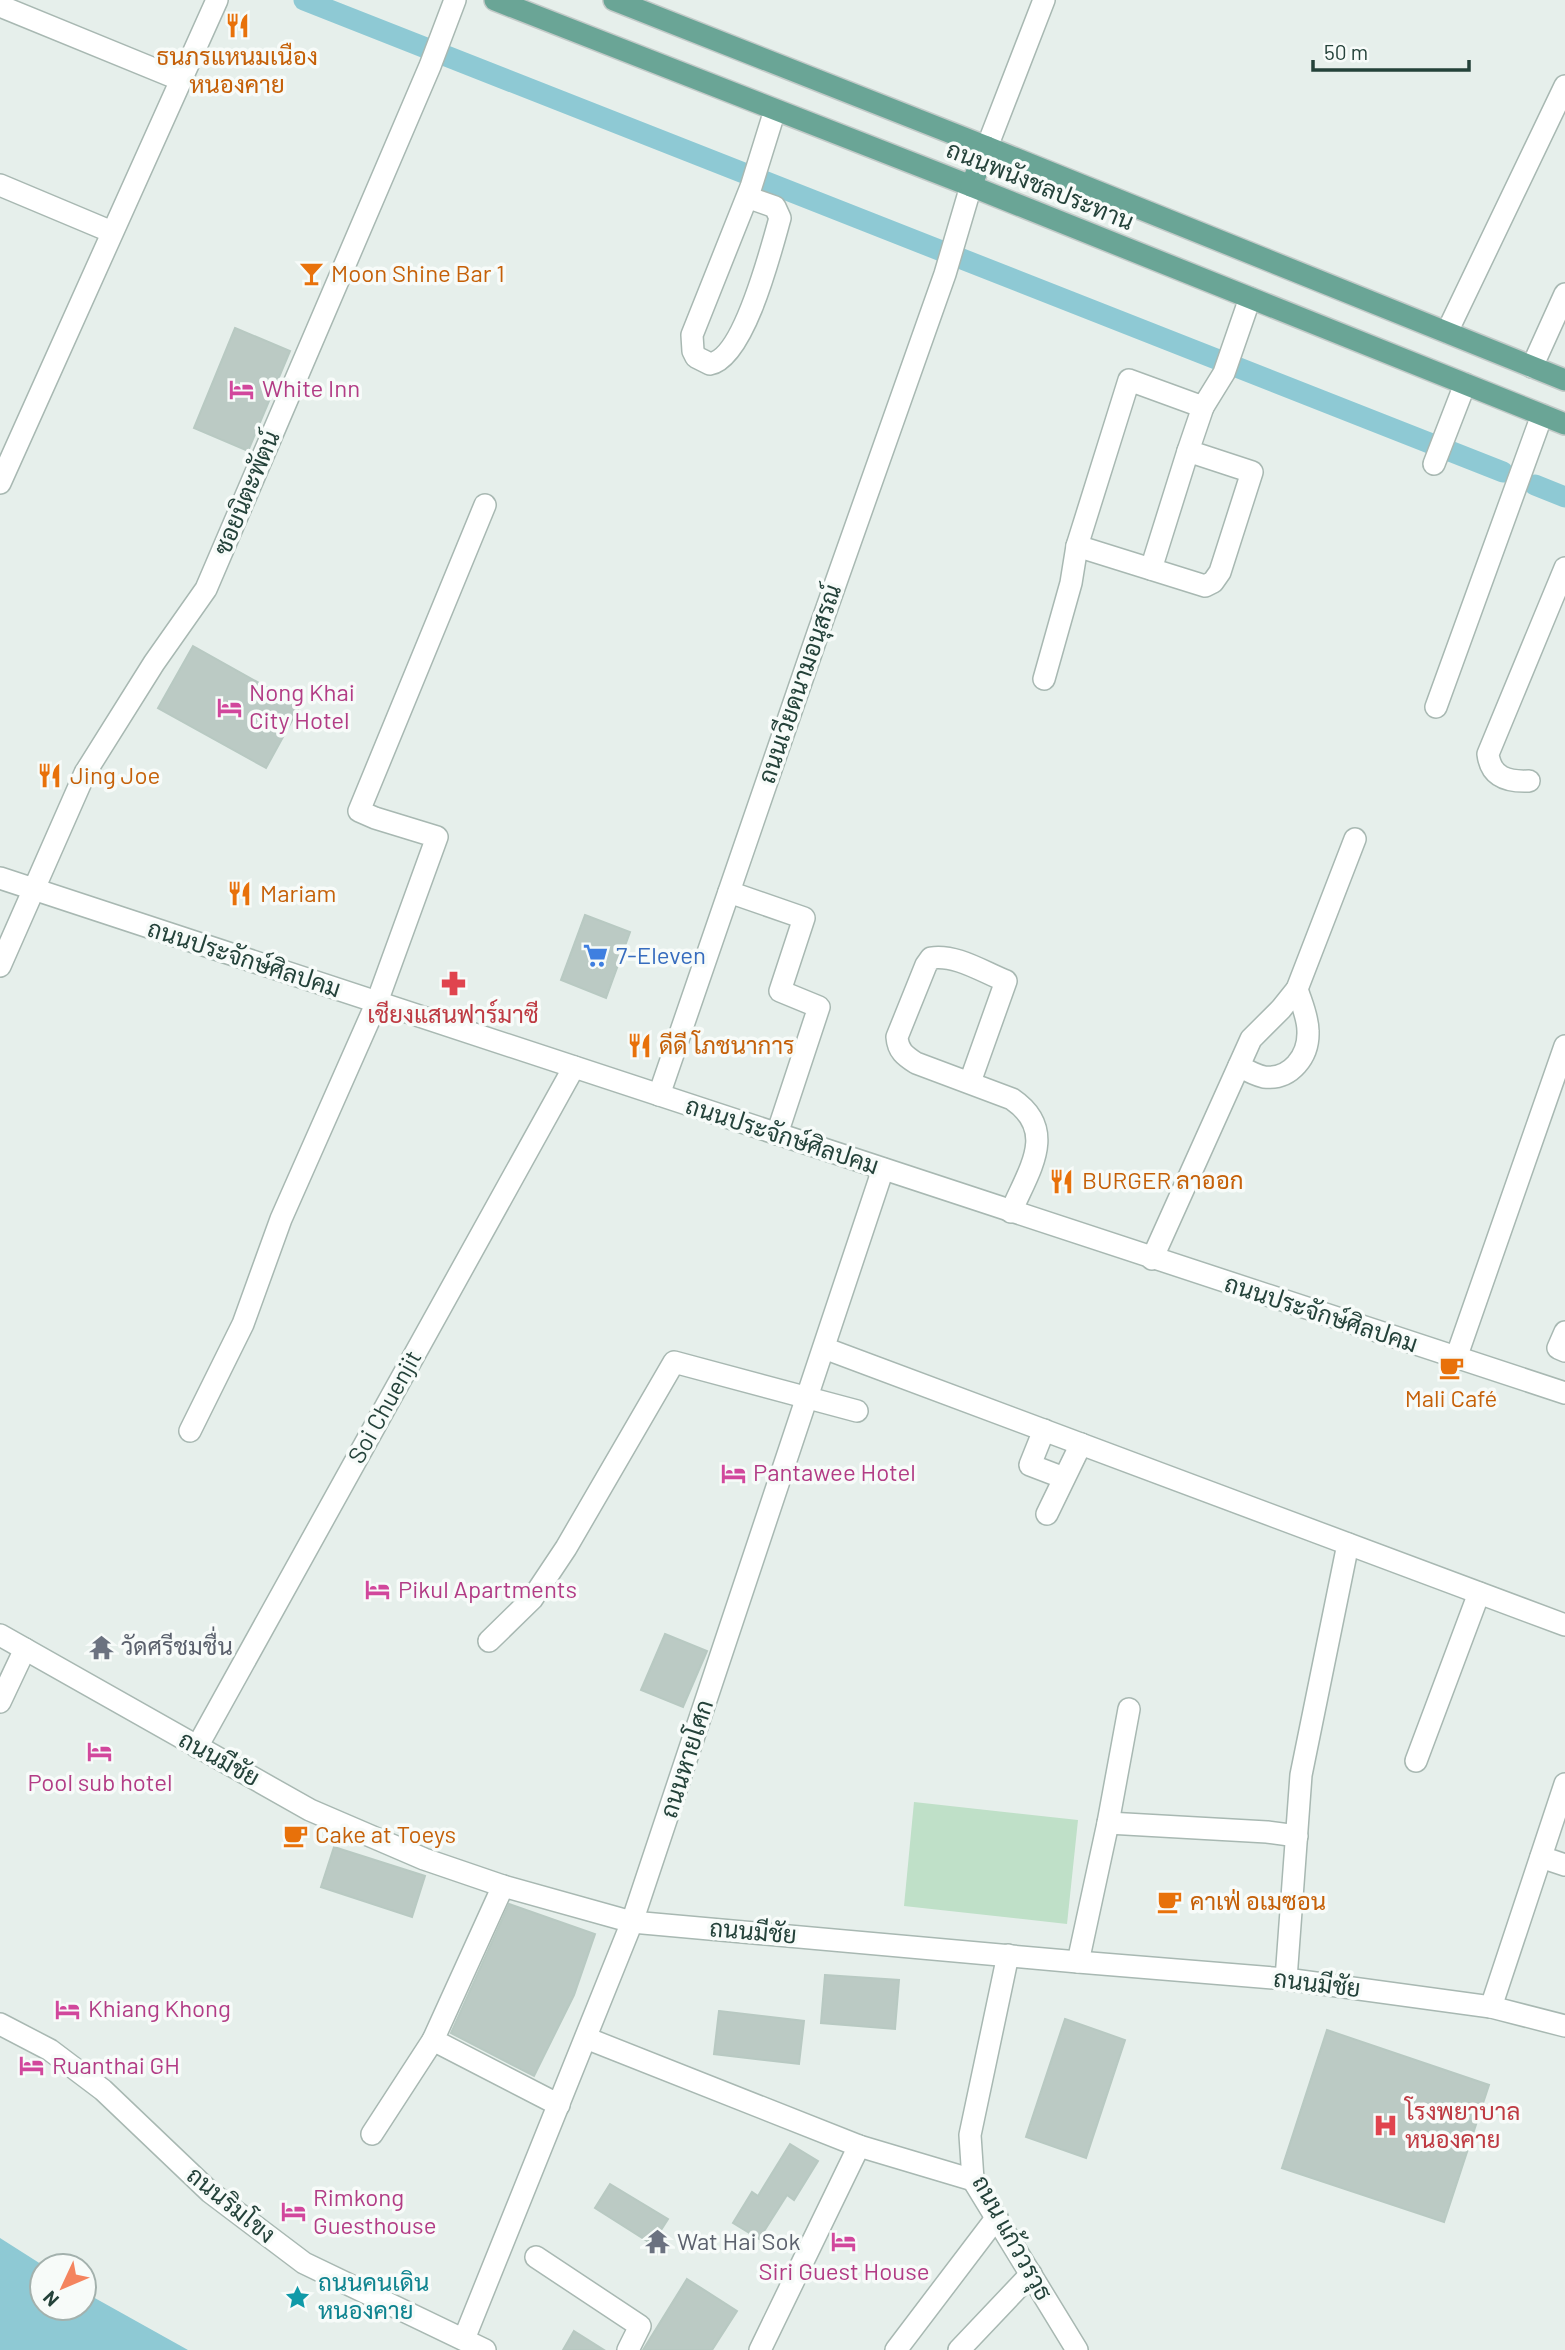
<svg xmlns="http://www.w3.org/2000/svg" width="1565" height="2350" font-family="Barlow,Sarabun,sans-serif">
  <style>
    .green { fill: #bfe0c8 }
    .water { fill: #8ec9d4 }
    .lines { fill: none; stroke-linecap: round; stroke-linejoin: round }
    .canal { stroke: #8ec9d4; stroke-width: 21 }
    .building { fill: #bbcac4; stroke: #b8c9c2; stroke-width: 2 }
    .minor-casing { stroke: #a8b8b2; stroke-width: 24 }
    .major-casing { stroke: #c2cac8; stroke-width: 24 }
    .minor { stroke: #fff; stroke-width: 21 }
    .major { stroke: #6aa596; stroke-width: 21 }
    .labels { text-anchor: middle; stroke-width: 7; stroke-linejoin: round; paint-order: stroke }
    .food-label { font-size: 24px; fill: #c56008; stroke: #f7fbf9; text-anchor: start }
    .street-label { font-size: 24px; fill: #24423a; stroke: #f7fbf9 }
    .hotel-label { font-size: 24px; fill: #b23c85; stroke: #f7fbf9; text-anchor: start }
    .shop-label { font-size: 24px; fill: #366cbe; stroke: #f7fbf9; text-anchor: start }
    .health-label { font-size: 24px; fill: #be3a42; stroke: #f7fbf9 }
    .worship-label { font-size: 24px; fill: #5b616d; stroke: #f7fbf9; text-anchor: start }
    .culture-label { font-size: 24px; fill: #0d838f; stroke: #f7fbf9; text-anchor: start }
  </style>
  <rect width="100%" height="100%" fill="#e6efeb"/>
  <polygon class="green" points="914,1802 1078,1820 1067,1924 904,1906"/>
  <polygon class="water" points="0,2238 44,2266 42,2308 84,2308 84,2292 188,2350 0,2350"/>
  <g class="lines">
    <g class="canal">
      <polyline points="304,0 1503,472"/>
      <polyline points="1535,485 1565,497"/>
    </g>
  </g>
  <g class="building">
    <polygon points="235,328 290,351 248,451 194,428"/>
    <polygon points="193,646 300,706 266,768 158,708"/>
    <polygon points="585,915 630,932 606,998 561,980"/>
    <polygon points="665,1634 707,1651 683,1707 641,1690"/>
    <polygon points="334,1847 425,1876 412,1917 321,1887"/>
    <polygon points="509,1904 595,1934 574,1995 534,2076 451,2033"/>
    <polygon points="825,1975 899,1980 895,2029 821,2023"/>
    <polygon points="719,2011 804,2021 799,2064 714,2054"/>
    <polygon points="1065,2019 1125,2040 1086,2158 1026,2137"/>
    <polygon points="1327,2030 1489,2085 1444,2222 1282,2168"/>
    <polygon points="790,2144 818,2161 794,2200 787,2195 759,2239 733,2223 752,2192 758,2196"/>
    <polygon points="610,2184 668,2219 652,2244 595,2208"/>
    <polygon points="687,2279 737,2311 712,2350 643,2350"/>
    <polygon points="574,2331 604,2350 563,2350"/>
  </g>
  <g class="lines">
    <defs>
      <g id="minor">
        <polyline points="0,6 181,80"/>
        <polyline points="987,147 1044,0"/>
        <polyline points="0,185 112,232"/>
        <path d="M747,197L775,207L780,218C771,250 744,358 710,364L696,357L693,351L692,335L747,197L751,187L775,110"/>
        <polyline points="1447,332 1565,86"/>
        <polyline points="1532,367 1565,294"/>
        <polyline points="1434,464 1465,384"/>
        <polyline points="0,483 217,0"/>
        <polyline points="1077,546 1205,586 1213,582 1220,572 1252,472 1188,451 1203,407"/>
        <polyline points="1151,569 1188,451"/>
        <polyline points="1044,679 1071,583 1077,546 1129,380 1203,407 1224,373 1250,298"/>
        <polyline points="1436,707 1542,415"/>
        <path d="M1529,781C1508,782 1491,778 1488,754L1565,568"/>
        <polyline points="0,878 1565,1393"/>
        <polyline points="729,892 804,918 780,991 819,1007 777,1134"/>
        <polyline points="0,966 85,773 154,663 206,589 430,66 455,0"/>
        <path d="M1239,1066C1246,1070 1255,1075 1264,1077C1291,1080 1309,1056 1308,1031C1308,1017 1301,1002 1297,989"/>
        <path d="M970,1082L1006,981C983,972 956,954 931,958L926,965L897,1037C898,1051 905,1056 916,1063L1012,1099C1059,1131 1028,1171 1011,1212"/>
        <polyline points="659,1095 818,633 945,274 971,186"/>
        <polyline points="1152,1259 1251,1039 1281,1009 1297,989 1355,839"/>
        <polyline points="1565,1332 1558,1348 1565,1351"/>
        <polyline points="824,1348 1565,1625"/>
        <polyline points="1456,1358 1565,1046"/>
        <polyline points="1044,1430 1030,1465 1064,1478"/>
        <polyline points="190,1431 243,1324 281,1219 377,1002 437,837 375,818 359,811 485,505"/>
        <polyline points="1047,1514 1081,1444"/>
        <polyline points="0,1635 310,1810 424,1859 503,1886 632,1922 1078,1962 1286,1979 1491,2007 1565,2026"/>
        <polyline points="489,1641 532,1599 566,1548 674,1362 857,1411"/>
        <polyline points="0,1702 25,1649"/>
        <polyline points="197,1747 574,1067"/>
        <polyline points="1416,1761 1479,1593"/>
        <polyline points="1108,1823 1267,1832 1297,1836"/>
        <polyline points="1541,1857 1565,1865"/>
        <polyline points="503,1886 433,2040 559,2105"/>
        <polyline points="1008,1955 970,2135 973,2180 1077,2350"/>
        <polyline points="1078,1962 1108,1823 1129,1709"/>
        <polyline points="1286,1979 1301,1775 1348,1544"/>
        <polyline points="1491,2007 1565,1784"/>
        <polyline points="0,2024 50,2050 103,2090 210,2192 304,2263 485,2350"/>
        <polyline points="586,2038 859,2146 973,2180"/>
        <polyline points="372,2134 433,2040"/>
        <polyline points="536,2257 640,2326 628,2350"/>
        <polyline points="464,2339 632,1922 883,1169"/>
        <polyline points="760,2350 859,2146"/>
        <polyline points="896,2350 997,2217"/>
        <polyline points="959,2350 1031,2274"/>
      </g>
      <g id="major">
        <polyline points="495,0 971,186 1565,424"/>
        <polyline points="614,0 987,147 1565,380"/>
        <polyline points="971,186 987,147"/>
      </g>
    </defs>
    <use href="#minor" class="minor-casing"/>
    <use href="#major" class="major-casing"/>
    <use href="#minor" class="minor"/>
    <use href="#major" class="major"/>
  </g>
  <defs>
    <symbol id="restaurant-bare" viewBox="-9 -9 18 18"><path d="M-5-6h1v4h1v-4h1v4h1v-4h1v5L-1.5 .5V6h-2V.5L-5-1ZM5-6V6H3V1.5H1.5Q1.5-4 5-6Z" fill="#e8710a" stroke="#f7fbf9" stroke-width="2.5" paint-order="stroke"/></symbol>
    <symbol id="bar-bare" viewBox="-9 -9 18 18"><path d="M-6-5H6L.8 .8V4.5H3.5V6h-7V4.5H-.8V.8Z" fill="#e8710a" stroke="#f7fbf9" stroke-width="2.5" paint-order="stroke"/></symbol>
    <symbol id="hotel-bare" viewBox="-9 -9 18 18"><path d="M-6-4.5h1.5V1H6V5H4.5V3h-9V5H-6ZM-4 0a1.8 1.8 0 1 1 3.6 0ZM.5 0V-2.5h3Q6-2.5 6 0Z" fill="#d1479c" stroke="#f7fbf9" stroke-width="2.5" paint-order="stroke"/></symbol>
    <symbol id="supermarket-bare" viewBox="-9 -9 18 18"><path d="M-6-5.5h2.5l.6 2H6L4.5 2H-2.5L-4.4-4H-6ZM-1.5 3.2a1.3 1.3 0 1 0 .1 0ZM3 3.2a1.3 1.3 0 1 0 .1 0Z" fill="#3f7fe0" stroke="#f7fbf9" stroke-width="2.5" paint-order="stroke"/></symbol>
    <symbol id="pharmacy-bare" viewBox="-9 -9 18 18"><path d="M-2-6h4v4h4v4h-4v4h-4v-4h-4v-4h4Z" fill="#e0444e" stroke="#f7fbf9" stroke-width="2.5" paint-order="stroke"/></symbol>
    <symbol id="cafe-bare" viewBox="-9 -9 18 18"><path d="M-5.5-4.5H6V0H3Q3 3.5 0 3.5H-2.5Q-5.5 3.5-5.5 0ZM3-3.2v2h1.7v-2ZM-6 4.5H4V6H-6Z" fill="#e8710a" stroke="#f7fbf9" stroke-width="2.5" paint-order="stroke"/></symbol>
    <symbol id="temple-bare" viewBox="-9 -9 18 18"><path d="M0-6L5-2H3V0L6.5 2.5H4V6H1.5V3h-3V6H-4V2.5H-6.5L-3 0V-2H-5Z" fill="#6b7280" stroke="#f7fbf9" stroke-width="2.5" paint-order="stroke"/></symbol>
    <symbol id="hospital-bare" viewBox="-9 -9 18 18"><path d="M-5-5h3v3.5h4V-5h3V5h-3V1.5h-4V5h-3Z" fill="#e0444e" stroke="#f7fbf9" stroke-width="2.5" paint-order="stroke"/></symbol>
    <symbol id="sight-bare" viewBox="-9 -9 18 18"><path d="M0-6L1.8-2.2L6-1.7L2.9 1.2L3.7 5.4L0 3.3L-3.7 5.4L-2.9 1.2L-6-1.7L-1.8-2.2Z" fill="#0f9aa8" stroke="#f7fbf9" stroke-width="2.5" paint-order="stroke"/></symbol>
  </defs>
  <g fill-rule="evenodd">
    <use href="#restaurant-bare" x="220" y="8" width="35" height="35"/>
    <use href="#bar-bare" x="294" y="256" width="35" height="35"/>
    <use href="#hotel-bare" x="224" y="372" width="35" height="35"/>
    <use href="#hotel-bare" x="212" y="690" width="35" height="35"/>
    <use href="#restaurant-bare" x="32" y="758" width="35" height="35"/>
    <use href="#restaurant-bare" x="222" y="876" width="35" height="35"/>
    <use href="#supermarket-bare" x="578" y="938" width="35" height="35"/>
    <use href="#pharmacy-bare" x="436" y="966" width="35" height="35"/>
    <use href="#restaurant-bare" x="622" y="1028" width="35" height="35"/>
    <use href="#restaurant-bare" x="1044" y="1164" width="35" height="35"/>
    <use href="#cafe-bare" x="1434" y="1350" width="35" height="35"/>
    <use href="#hotel-bare" x="716" y="1456" width="35" height="35"/>
    <use href="#hotel-bare" x="360" y="1572" width="35" height="35"/>
    <use href="#temple-bare" x="84" y="1630" width="35" height="35"/>
    <use href="#hotel-bare" x="82" y="1734" width="35" height="35"/>
    <use href="#cafe-bare" x="278" y="1818" width="35" height="35"/>
    <use href="#cafe-bare" x="1152" y="1884" width="35" height="35"/>
    <use href="#hotel-bare" x="50" y="1992" width="35" height="35"/>
    <use href="#hotel-bare" x="14" y="2048" width="35" height="35"/>
    <use href="#hospital-bare" x="1368" y="2108" width="35" height="35"/>
    <use href="#hotel-bare" x="276" y="2194" width="35" height="35"/>
    <use href="#hotel-bare" x="826" y="2224" width="35" height="35"/>
    <use href="#temple-bare" x="640" y="2224" width="35" height="35"/>
    <use href="#sight-bare" x="280" y="2280" width="35" height="35"/>
  </g>
  <g class="labels">
    <g class="food-label">
      <text x="237" y="65" text-anchor="middle">ธนภรแหนมเนือง<tspan x="237" dy="28">หนองคาย</tspan></text>
      <text x="331" y="282">Moon Shine Bar 1</text>
      <text x="70" y="784">Jing Joe</text>
      <text x="260" y="902">Mariam</text>
      <text x="659" y="1054">ดีดี โภชนาการ</text>
      <text x="1082" y="1189">BURGER ลาออก</text>
      <text x="1451" y="1407" text-anchor="middle">Mali Café</text>
      <text x="315" y="1843">Cake at Toeys</text>
      <text x="1190" y="1910">คาเฟ่ อเมซอน</text>
    </g>
    <g class="street-label">
      <text transform="translate(1040 186) rotate(22)" y="8">ถนนพนังชลประทาน</text>
      <text transform="translate(247 493) rotate(-67)" y="8">ซอยนิตะพัตน์</text>
      <text transform="translate(800 684) rotate(-71)" y="8">ถนนเวียดนามอนุสรณ์</text>
      <text transform="translate(244 959) rotate(18)" y="8">ถนนประจักษ์ศิลปคม</text>
      <text transform="translate(782 1136) rotate(18)" y="8">ถนนประจักษ์ศิลปคม</text>
      <text transform="translate(1321 1314) rotate(18)" y="8">ถนนประจักษ์ศิลปคม</text>
      <text transform="translate(385 1407) rotate(-61)" y="8">Soi Chuenjit</text>
      <text transform="translate(219 1759) rotate(29)" y="8">ถนนมีชัย</text>
      <text transform="translate(687 1759) rotate(-72)" y="8">ถนนหายโศก</text>
      <text transform="translate(753 1932) rotate(5)" y="8">ถนนมีชัย</text>
      <text transform="translate(1317 1984) rotate(7)" y="8">ถนนมีชัย</text>
      <text transform="translate(231 2205) rotate(39)" y="8">ถนนริมโขง</text>
      <text transform="translate(1012 2238) rotate(61)" y="8">ถนน แก้ววรวุธ</text>
    </g>
    <g class="hotel-label">
      <text x="262" y="397">White Inn</text>
      <text x="249" y="701">Nong Khai<tspan x="249" dy="28">City Hotel</tspan></text>
      <text x="753" y="1481">Pantawee Hotel</text>
      <text x="398" y="1598">Pikul Apartments</text>
      <text x="100" y="1791" text-anchor="middle">Pool sub hotel</text>
      <text x="88" y="2017">Khiang Khong</text>
      <text x="52" y="2074">Ruanthai GH</text>
      <text x="313" y="2206">Rimkong<tspan x="313" dy="28">Guesthouse</tspan></text>
      <text x="844" y="2280" text-anchor="middle">Siri Guest House</text>
    </g>
    <g class="shop-label">
      <text x="616" y="964">7-Eleven</text>
    </g>
    <g class="health-label">
      <text x="453" y="1023">เชียงแสนฟาร์มาซี</text>
      <text x="1405" y="2120" text-anchor="start">โรงพยาบาล<tspan x="1405" dy="28">หนองคาย</tspan></text>
    </g>
    <g class="worship-label">
      <text x="121" y="1655">วัดศรีชมชื่น</text>
      <text x="677" y="2250">Wat Hai Sok</text>
    </g>
    <g class="culture-label">
      <text x="318" y="2291">ถนนคนเดิน<tspan x="318" dy="28">หนองคาย</tspan></text>
    </g>
  </g>
  <g transform="translate(63 2287) rotate(226)"><circle r="33" fill="#f7fbf9" stroke="#a3b1ad" stroke-width="2"/>
  <path d="M0-5L12 26L0 18L-12 26Z" fill="#f4845f"/>
  <text y="-10" font-size="19" font-weight="bold" text-anchor="middle" fill="#24423a">N</text>
  </g>
  <path d="M1313 60v10h156v-10" fill="none" stroke="#24423a" stroke-width="3.5"/>
  <text x="1324" y="60" font-size="21" fill="#24423a" stroke="#f7fbf9" stroke-width="5" paint-order="stroke">50 m</text>
</svg>
